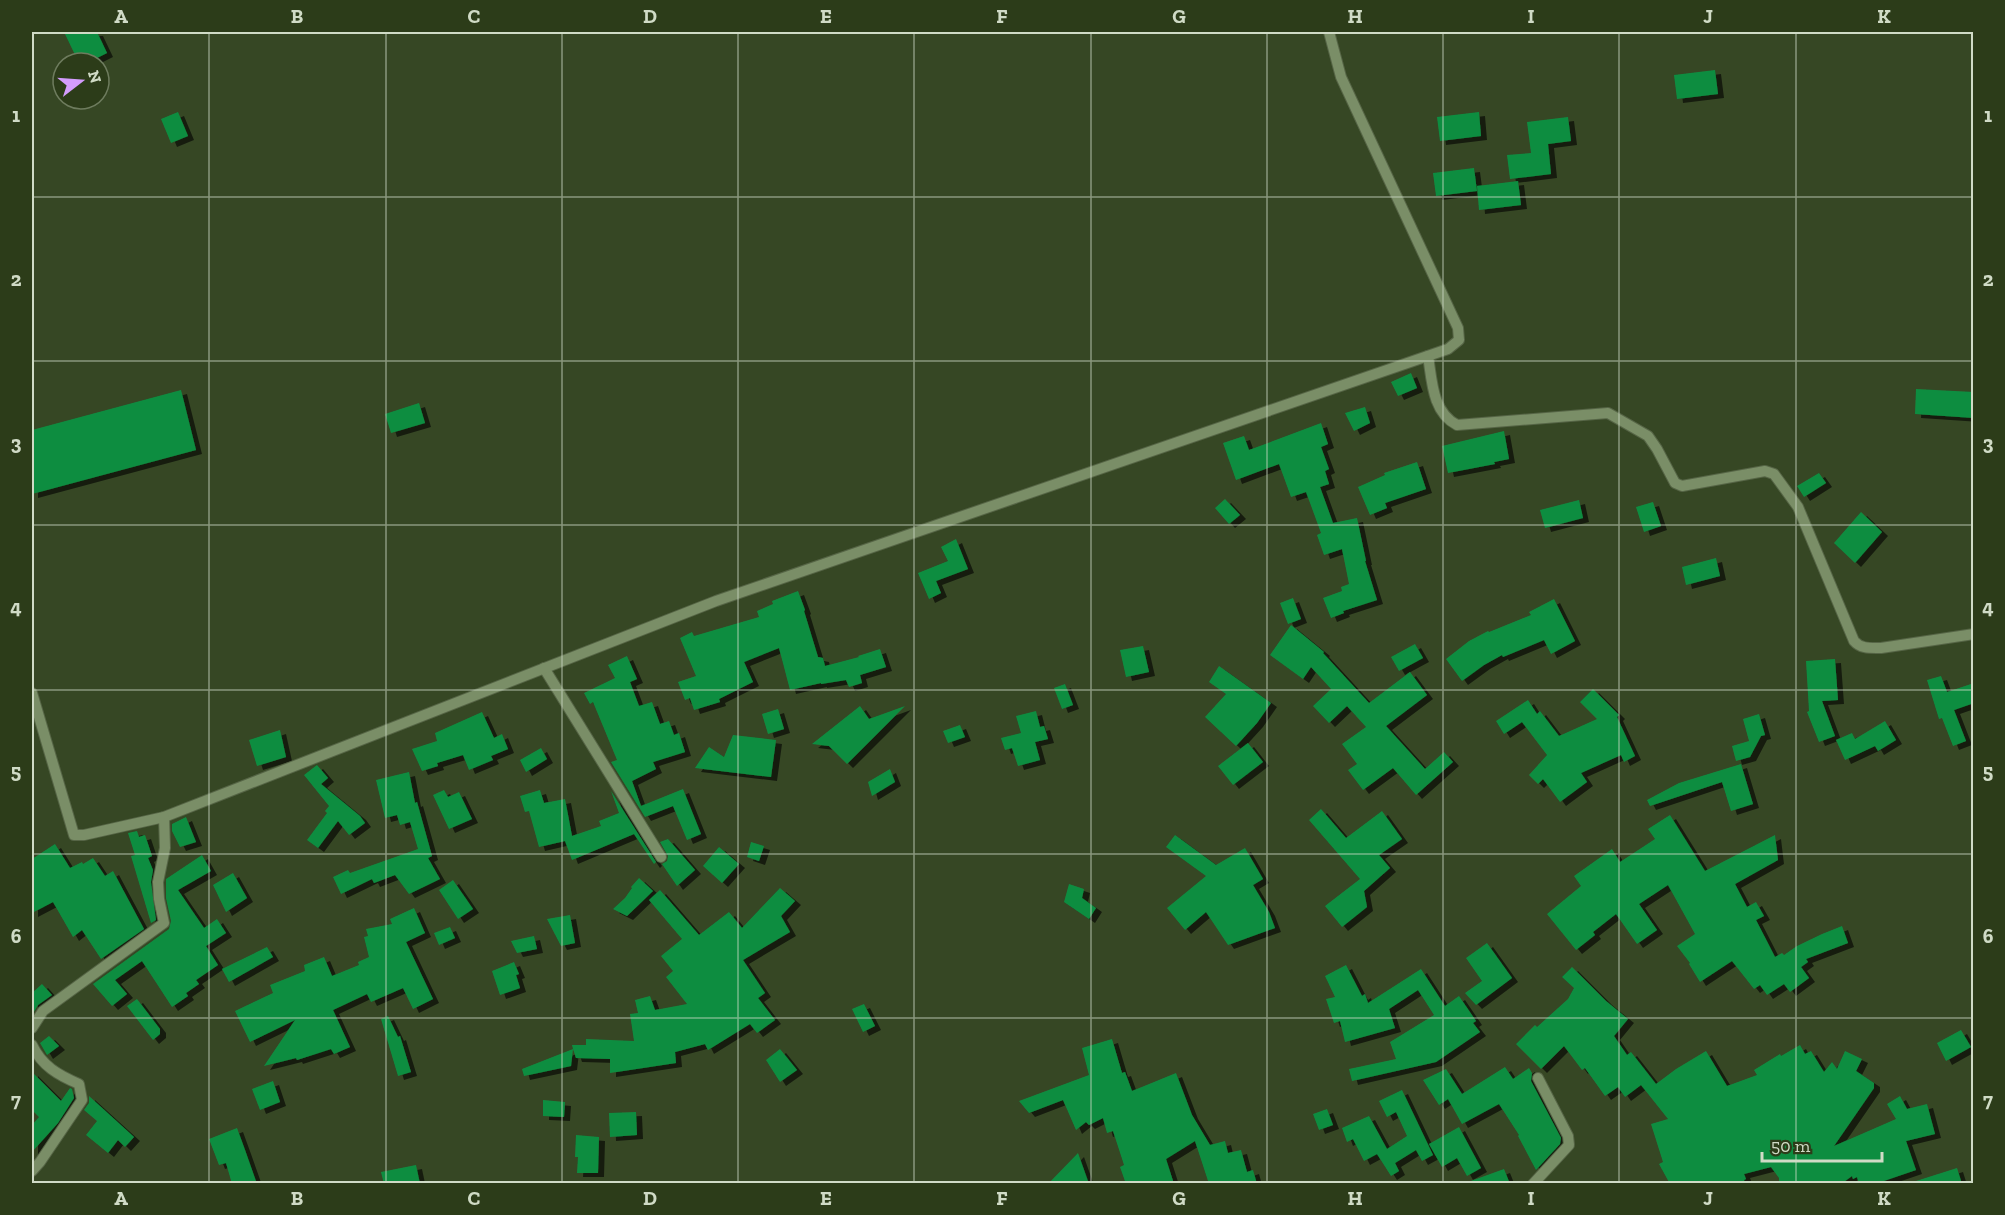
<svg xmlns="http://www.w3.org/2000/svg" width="2005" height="1215" font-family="'Zilla Slab',serif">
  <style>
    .building { fill: #0f8d41; filter: url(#shadow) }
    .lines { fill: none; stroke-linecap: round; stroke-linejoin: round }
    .minor-casing { stroke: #566546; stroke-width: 12 }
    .minor { stroke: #7a8e67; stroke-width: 10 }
    .grid { fill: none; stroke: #d0dbc6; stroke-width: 1.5; stroke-opacity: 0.55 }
    .neatline { fill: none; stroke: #d0dbc6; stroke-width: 2 }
    .grid-label { font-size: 20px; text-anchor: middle; font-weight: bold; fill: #d0dbc6 }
  </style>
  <defs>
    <filter id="shadow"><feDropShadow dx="6" dy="4" stdDeviation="0" flood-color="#0009"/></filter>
  </defs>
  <rect width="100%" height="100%" fill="#364724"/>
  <g class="building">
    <polygon points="64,32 97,32 107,53 87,63 79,63"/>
    <polygon points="1715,70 1718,94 1677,99 1674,75"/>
    <polygon points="178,112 188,136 171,143 161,119"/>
    <polygon points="1479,112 1481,136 1440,141 1437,117"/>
    <polygon points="1568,117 1571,141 1548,144 1551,174 1510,179 1507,155 1531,153 1527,122"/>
    <polygon points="1474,168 1477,191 1436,196 1433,173"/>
    <polygon points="1518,181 1521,205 1479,210 1477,186"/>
    <polygon points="1411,373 1417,388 1398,396 1391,382"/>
    <polygon points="1916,389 1974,392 1974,418 1915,414"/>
    <polygon points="181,390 196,450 32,494 32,430"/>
    <polygon points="419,403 425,423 391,433 385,414"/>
    <polygon points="1365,407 1370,423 1354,431 1345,413"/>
    <polygon points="1321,423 1328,444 1321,447 1329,469 1325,471 1329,484 1320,487 1333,523 1357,518 1366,561 1365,561 1377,600 1343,611 1344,613 1331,618 1323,598 1342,591 1341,587 1349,584 1342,549 1324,555 1317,535 1321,533 1306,492 1291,497 1279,464 1236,480 1223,443 1244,436 1249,450"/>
    <polygon points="1504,431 1509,459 1494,462 1495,464 1448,473 1442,446"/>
    <polygon points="1417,462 1426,489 1385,503 1387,508 1370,515 1358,487 1385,475 1384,473"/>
    <polygon points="1819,473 1826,483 1804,497 1797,486"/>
    <polygon points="1225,499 1240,515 1229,524 1215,508"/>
    <polygon points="1579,500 1583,518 1545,528 1540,510"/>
    <polygon points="1653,502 1661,526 1644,532 1636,507"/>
    <polygon points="1861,512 1882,532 1855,563 1834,543"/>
    <polygon points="956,539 968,569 936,581 941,593 929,599 918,573 948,561 941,547"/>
    <polygon points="1716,558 1720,576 1686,585 1682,567"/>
    <polygon points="798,591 805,610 804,611 818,657 823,658 825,666 859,657 858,656 880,649 886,667 860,675 862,683 849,687 846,680 821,684 821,683 790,690 779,648 744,662 753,682 719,699 720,702 694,710 690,698 685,700 678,682 696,676 680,638 692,632 694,636 759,617 757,611 773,604 772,601"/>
    <polygon points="1293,598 1301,619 1288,624 1280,603"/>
    <polygon points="1554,599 1575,641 1551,654 1544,640 1503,657 1502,655 1484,665 1462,681 1446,659 1469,641 1488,631 1489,632 1531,615 1529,612"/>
    <polygon points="1291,625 1324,652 1323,653 1369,703 1410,672 1427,695 1386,726 1425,769 1444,752 1453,762 1416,795 1393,768 1363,790 1348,770 1357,764 1342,744 1366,727 1347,706 1329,723 1313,706 1331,689 1311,667 1303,679 1270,655"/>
    <polygon points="1415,644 1423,658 1399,671 1391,657"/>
    <polygon points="1143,646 1149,672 1126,677 1120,650"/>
    <polygon points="627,656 637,679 630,682 639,706 652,702 660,724 669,721 674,735 679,733 685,752 653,762 656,769 632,781 641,806 683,789 701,834 687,840 673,806 645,817 611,762 617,760 593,702 590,704 584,693 615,678 608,665"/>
    <polygon points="1835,659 1838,700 1822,701 1835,736 1819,742 1807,712 1809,711 1806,661"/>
    <polygon points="1219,666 1271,703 1257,723 1236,746 1205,717 1226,694 1209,682"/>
    <polygon points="1941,676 1947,692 1974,683 1974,703 1954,710 1966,741 1953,746 1942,718 1939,719 1927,680"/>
    <polygon points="1065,684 1073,705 1062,709 1054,688"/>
    <polygon points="1593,689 1619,715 1617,717 1635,756 1624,762 1621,755 1581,773 1587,782 1560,802 1543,779 1538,784 1529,775 1547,755 1522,722 1504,734 1496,721 1528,700 1537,714 1540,711 1559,736 1597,719 1580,702"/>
    <polygon points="860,706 869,719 905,706 847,764 829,746 812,744"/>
    <polygon points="778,709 784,729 768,734 762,714"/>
    <polygon points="1036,711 1040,727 1044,726 1048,739 1035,742 1040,760 1018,766 1012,748 1005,750 1001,738 1021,733 1016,716"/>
    <polygon points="482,712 494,738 502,734 508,749 491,756 493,760 469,770 463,755 437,763 438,766 422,771 412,749 437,741 435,733"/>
    <polygon points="1759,714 1765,735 1761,736 1750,757 1736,761 1732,746 1749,741 1743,719"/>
    <polygon points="1885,721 1896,740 1878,751 1875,746 1845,760 1836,740 1852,733 1855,739"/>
    <polygon points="960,725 965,737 948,743 943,731"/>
    <polygon points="280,730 286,757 257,766 249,740"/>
    <polygon points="733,735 776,740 771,777 695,768 709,747 724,757"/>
    <polygon points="1248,743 1263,762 1233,785 1218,766"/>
    <polygon points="541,748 547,759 526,772 520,760"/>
    <polygon points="1741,764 1753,804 1731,811 1722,782 1650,806 1647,800 1679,783"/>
    <polygon points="317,765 328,778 321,784 360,816 365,823 349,835 338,821 318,848 307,840 327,813 325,811 329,806 304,775"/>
    <polygon points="890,769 895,782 872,796 868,782"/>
    <polygon points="409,772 415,803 417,802 432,856 428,858 440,879 409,894 395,875 374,883 372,879 341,894 333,877 348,870 350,873 418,849 410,822 400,825 397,815 385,818 376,780"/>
    <polygon points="444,790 448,797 459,792 472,819 449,829 433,795"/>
    <polygon points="540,790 544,803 565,799 572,836 601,826 599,821 619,813 611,791 656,862 654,864 634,834 572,860 565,841 539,847 529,811 525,812 520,796"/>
    <polygon points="1321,809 1346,838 1382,811 1402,839 1379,855 1390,868 1364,891 1367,907 1342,927 1325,906 1360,879 1309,820"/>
    <polygon points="1670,815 1705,871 1775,835 1778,860 1735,884 1747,907 1756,902 1764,916 1756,920 1775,957 1782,953 1784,955 1797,946 1822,934 1842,926 1848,943 1806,959 1808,962 1801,967 1809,978 1790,992 1784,984 1767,995 1760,985 1754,989 1732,961 1700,982 1689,964 1690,963 1677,946 1695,934 1668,885 1639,904 1657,930 1637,944 1616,914 1593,932 1595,935 1576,950 1547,914 1581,886 1574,876 1612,849 1620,862 1655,839 1648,829"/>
    <polygon points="186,817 196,842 180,847 172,831 172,824"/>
    <polygon points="137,831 139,837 145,835 152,856 148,858 153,870 151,882 156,920 151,923 131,856 135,855 128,833"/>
    <polygon points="1175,835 1216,865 1245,848 1263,879 1253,885 1269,912 1275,928 1228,945 1206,912 1185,930 1167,908 1206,876 1166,847"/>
    <polygon points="668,839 695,870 677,886 662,864 667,861 668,856 660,842"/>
    <polygon points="751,842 764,846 759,861 747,857"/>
    <polygon points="55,844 70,868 82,862 83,864 93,858 105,876 113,871 144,929 101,959 82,930 73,937 53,902 32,913 32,859"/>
    <polygon points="719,847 739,864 722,883 703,866"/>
    <polygon points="202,855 211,871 178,890 204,928 217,919 226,933 206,946 218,965 196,980 199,984 186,993 188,996 172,1007 142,961 115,980 127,994 112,1006 93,984 169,929 171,921 166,898 166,879"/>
    <polygon points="233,873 247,898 226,912 213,885"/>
    <polygon points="639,878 653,891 627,916 613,909 625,898 632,888 631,887"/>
    <polygon points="453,880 473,909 458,919 439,890"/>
    <polygon points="1069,884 1084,889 1082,898 1096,908 1089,919 1064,902"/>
    <polygon points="780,888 795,901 781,916 790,932 743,960 765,993 758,998 775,1020 757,1033 750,1024 708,1050 705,1044 675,1052 676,1063 610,1073 610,1059 576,1058 573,1049 571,1066 524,1076 522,1069 573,1049 572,1045 586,1045 586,1039 634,1041 630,1014 638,1013 635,1000 650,996 655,1010 687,1004 666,977 673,971 661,956 682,939 649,900 660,890 699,935 729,912 742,928"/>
    <polygon points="414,908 425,933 406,942 433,999 413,1009 403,988 371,1002 367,994 333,1010 350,1047 334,1054 331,1049 297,1060 296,1058 264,1066 295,1020 250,1042 235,1011 273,993 270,985 305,971 304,965 324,957 332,976 359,965 358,962 369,957 364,937 368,936 366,929 392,924 390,919"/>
    <polygon points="570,915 575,943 561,946 547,919"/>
    <polygon points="450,927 455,938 439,945 434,933"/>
    <polygon points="534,936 537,949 517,953 511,941"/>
    <polygon points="1487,943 1512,978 1476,1005 1465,993 1482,981 1466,958"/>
    <polygon points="267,947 273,957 229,982 222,969"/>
    <polygon points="514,962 519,974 516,975 520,988 500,995 492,971"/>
    <polygon points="1346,965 1362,996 1365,994 1368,1003 1421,969 1445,1006 1459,996 1476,1021 1473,1023 1480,1032 1436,1062 1352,1081 1349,1069 1396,1059 1390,1042 1434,1015 1418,990 1389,1009 1395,1028 1345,1042 1340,1021 1334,1023 1326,999 1335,997 1325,976"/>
    <polygon points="1572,967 1606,1001 1628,1019 1614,1036 1627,1055 1631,1052 1656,1084 1676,1069 1706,1051 1727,1086 1757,1075 1754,1070 1780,1054 1781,1056 1800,1045 1805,1054 1811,1051 1824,1072 1832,1062 1837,1069 1845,1051 1862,1059 1856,1071 1874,1083 1874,1088 1834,1146 1896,1119 1887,1104 1900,1096 1907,1109 1927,1104 1935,1134 1906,1141 1916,1170 1875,1184 1859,1184 1857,1177 1853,1179 1852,1176 1841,1184 1779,1184 1779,1178 1771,1167 1744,1174 1746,1179 1744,1180 1745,1184 1670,1184 1659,1164 1663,1162 1651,1124 1668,1119 1641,1085 1625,1097 1618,1087 1605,1096 1585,1068 1582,1070 1564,1046 1541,1069 1516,1044 1535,1025 1537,1027 1568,999 1574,988 1562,977"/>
    <polygon points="42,984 52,995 38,1005 32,1015 32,993"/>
    <polygon points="137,999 160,1029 160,1034 153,1040 127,1006"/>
    <polygon points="864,1004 875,1026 863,1032 852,1009"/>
    <polygon points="388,1016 398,1037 400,1036 411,1072 398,1076 381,1019"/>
    <polygon points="1961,1030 1971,1047 1946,1061 1937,1043"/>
    <polygon points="49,1036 59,1046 47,1055 40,1043"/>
    <polygon points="1112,1039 1122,1073 1125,1072 1132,1091 1176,1073 1192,1115 1210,1145 1225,1141 1228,1153 1241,1150 1247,1172 1253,1170 1257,1184 1209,1184 1195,1141 1166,1159 1174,1184 1126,1184 1120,1167 1124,1165 1113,1131 1107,1133 1103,1118 1089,1125 1086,1122 1076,1130 1063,1100 1029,1113 1019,1101 1089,1075 1082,1048"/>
    <polygon points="780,1049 797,1070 780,1082 766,1060"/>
    <polygon points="1505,1067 1513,1079 1529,1068 1532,1073 1531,1081 1561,1138 1560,1144 1536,1170 1518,1136 1519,1135 1499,1104 1462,1124 1448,1099 1439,1105 1423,1080 1446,1069 1462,1094"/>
    <polygon points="32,1072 61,1101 70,1088 72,1089 74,1098 58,1123 32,1152 32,1125 39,1117 32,1110"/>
    <polygon points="273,1081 280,1102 260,1110 252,1089"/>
    <polygon points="1402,1090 1433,1155 1422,1161 1416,1150 1395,1163 1399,1171 1391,1176 1377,1154 1364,1161 1353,1139 1347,1142 1342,1128 1369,1116 1387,1149 1407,1136 1396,1112 1387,1117 1379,1101"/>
    <polygon points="89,1096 134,1137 125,1147 118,1140 108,1153 86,1135 97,1121 84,1110 89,1103"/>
    <polygon points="543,1100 565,1102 564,1117 543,1116"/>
    <polygon points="1327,1109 1333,1125 1319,1130 1313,1114"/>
    <polygon points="636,1112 637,1135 610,1137 609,1113"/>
    <polygon points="1459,1127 1481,1168 1467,1176 1457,1158 1442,1167 1429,1144"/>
    <polygon points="237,1128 245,1150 257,1184 232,1184 226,1163 219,1165 209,1139"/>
    <polygon points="576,1135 599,1137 598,1173 577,1173 578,1157 575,1157"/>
    <polygon points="1078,1153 1089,1184 1048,1184"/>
    <polygon points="416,1165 420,1184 384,1184 381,1172"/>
    <polygon points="1957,1168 1962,1184 1917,1184 1916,1181"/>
    <polygon points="1504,1169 1510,1184 1469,1184 1468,1182"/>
  </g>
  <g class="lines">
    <defs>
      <g id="minor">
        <path d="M1428,356C1432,380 1432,412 1457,425L1608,413L1648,436L1657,449L1675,483L1682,486L1765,471L1774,474L1798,507L1854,641C1861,649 1870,648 1881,648L1974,634"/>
        <polyline points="544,668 661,857"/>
        <polyline points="32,693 74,835 84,835 164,817 716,601 1448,349 1459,340 1458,328 1341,77 1329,32"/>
        <polyline points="32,1028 43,1011 164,923 159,899 158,882 165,848 164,817"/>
        <path d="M32,1045C42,1066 58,1075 79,1084L82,1100L40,1162L32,1171"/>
        <polyline points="1533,1184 1569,1145 1568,1136 1538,1078"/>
      </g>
    </defs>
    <use href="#minor" class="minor-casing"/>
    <use href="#minor" class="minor"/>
  </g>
  <path class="grid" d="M209,32V1184M386,32V1184M562,32V1184M738,32V1184M914,32V1184M1091,32V1184M1267,32V1184M1443,32V1184M1619,32V1184M1796,32V1184M32,197H1974M32,361H1974M32,525H1974M32,690H1974M32,854H1974M32,1018H1974"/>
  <rect width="2005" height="1215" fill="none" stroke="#2c3c19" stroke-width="66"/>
  <g transform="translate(81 81) rotate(73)"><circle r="28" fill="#2c3c19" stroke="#6e7c5e" stroke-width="1.5"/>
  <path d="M0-4.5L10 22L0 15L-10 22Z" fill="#d39cfc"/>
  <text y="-9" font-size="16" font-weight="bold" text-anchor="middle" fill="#d0dbc6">N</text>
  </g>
  <path d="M1762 1152v9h120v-9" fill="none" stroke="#d0dbc6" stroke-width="3"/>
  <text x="1771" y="1152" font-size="18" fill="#d0dbc6" stroke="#2c3c19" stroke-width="4.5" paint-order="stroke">50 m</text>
  <rect x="33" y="33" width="1939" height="1149" class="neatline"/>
  <g class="grid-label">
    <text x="121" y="23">A</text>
    <text x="297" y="23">B</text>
    <text x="474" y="23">C</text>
    <text x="650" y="23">D</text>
    <text x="826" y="23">E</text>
    <text x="1002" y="23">F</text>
    <text x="1179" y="23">G</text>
    <text x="1355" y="23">H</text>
    <text x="1531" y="23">I</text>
    <text x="1708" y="23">J</text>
    <text x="1884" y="23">K</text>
    <text x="16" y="122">1</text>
    <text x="1988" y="122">1</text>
    <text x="16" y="286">2</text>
    <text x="1988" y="286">2</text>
    <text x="16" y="450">3</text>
    <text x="1988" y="450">3</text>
    <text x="16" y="614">4</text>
    <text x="1988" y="614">4</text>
    <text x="16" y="778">5</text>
    <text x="1988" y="778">5</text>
    <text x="16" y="943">6</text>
    <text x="1988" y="943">6</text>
    <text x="16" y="1107">7</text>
    <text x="1988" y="1107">7</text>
    <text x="121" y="1205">A</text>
    <text x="297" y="1205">B</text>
    <text x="474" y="1205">C</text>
    <text x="650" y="1205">D</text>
    <text x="826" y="1205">E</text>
    <text x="1002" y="1205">F</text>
    <text x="1179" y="1205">G</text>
    <text x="1355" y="1205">H</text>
    <text x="1531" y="1205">I</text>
    <text x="1708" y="1205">J</text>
    <text x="1884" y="1205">K</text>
  </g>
</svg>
